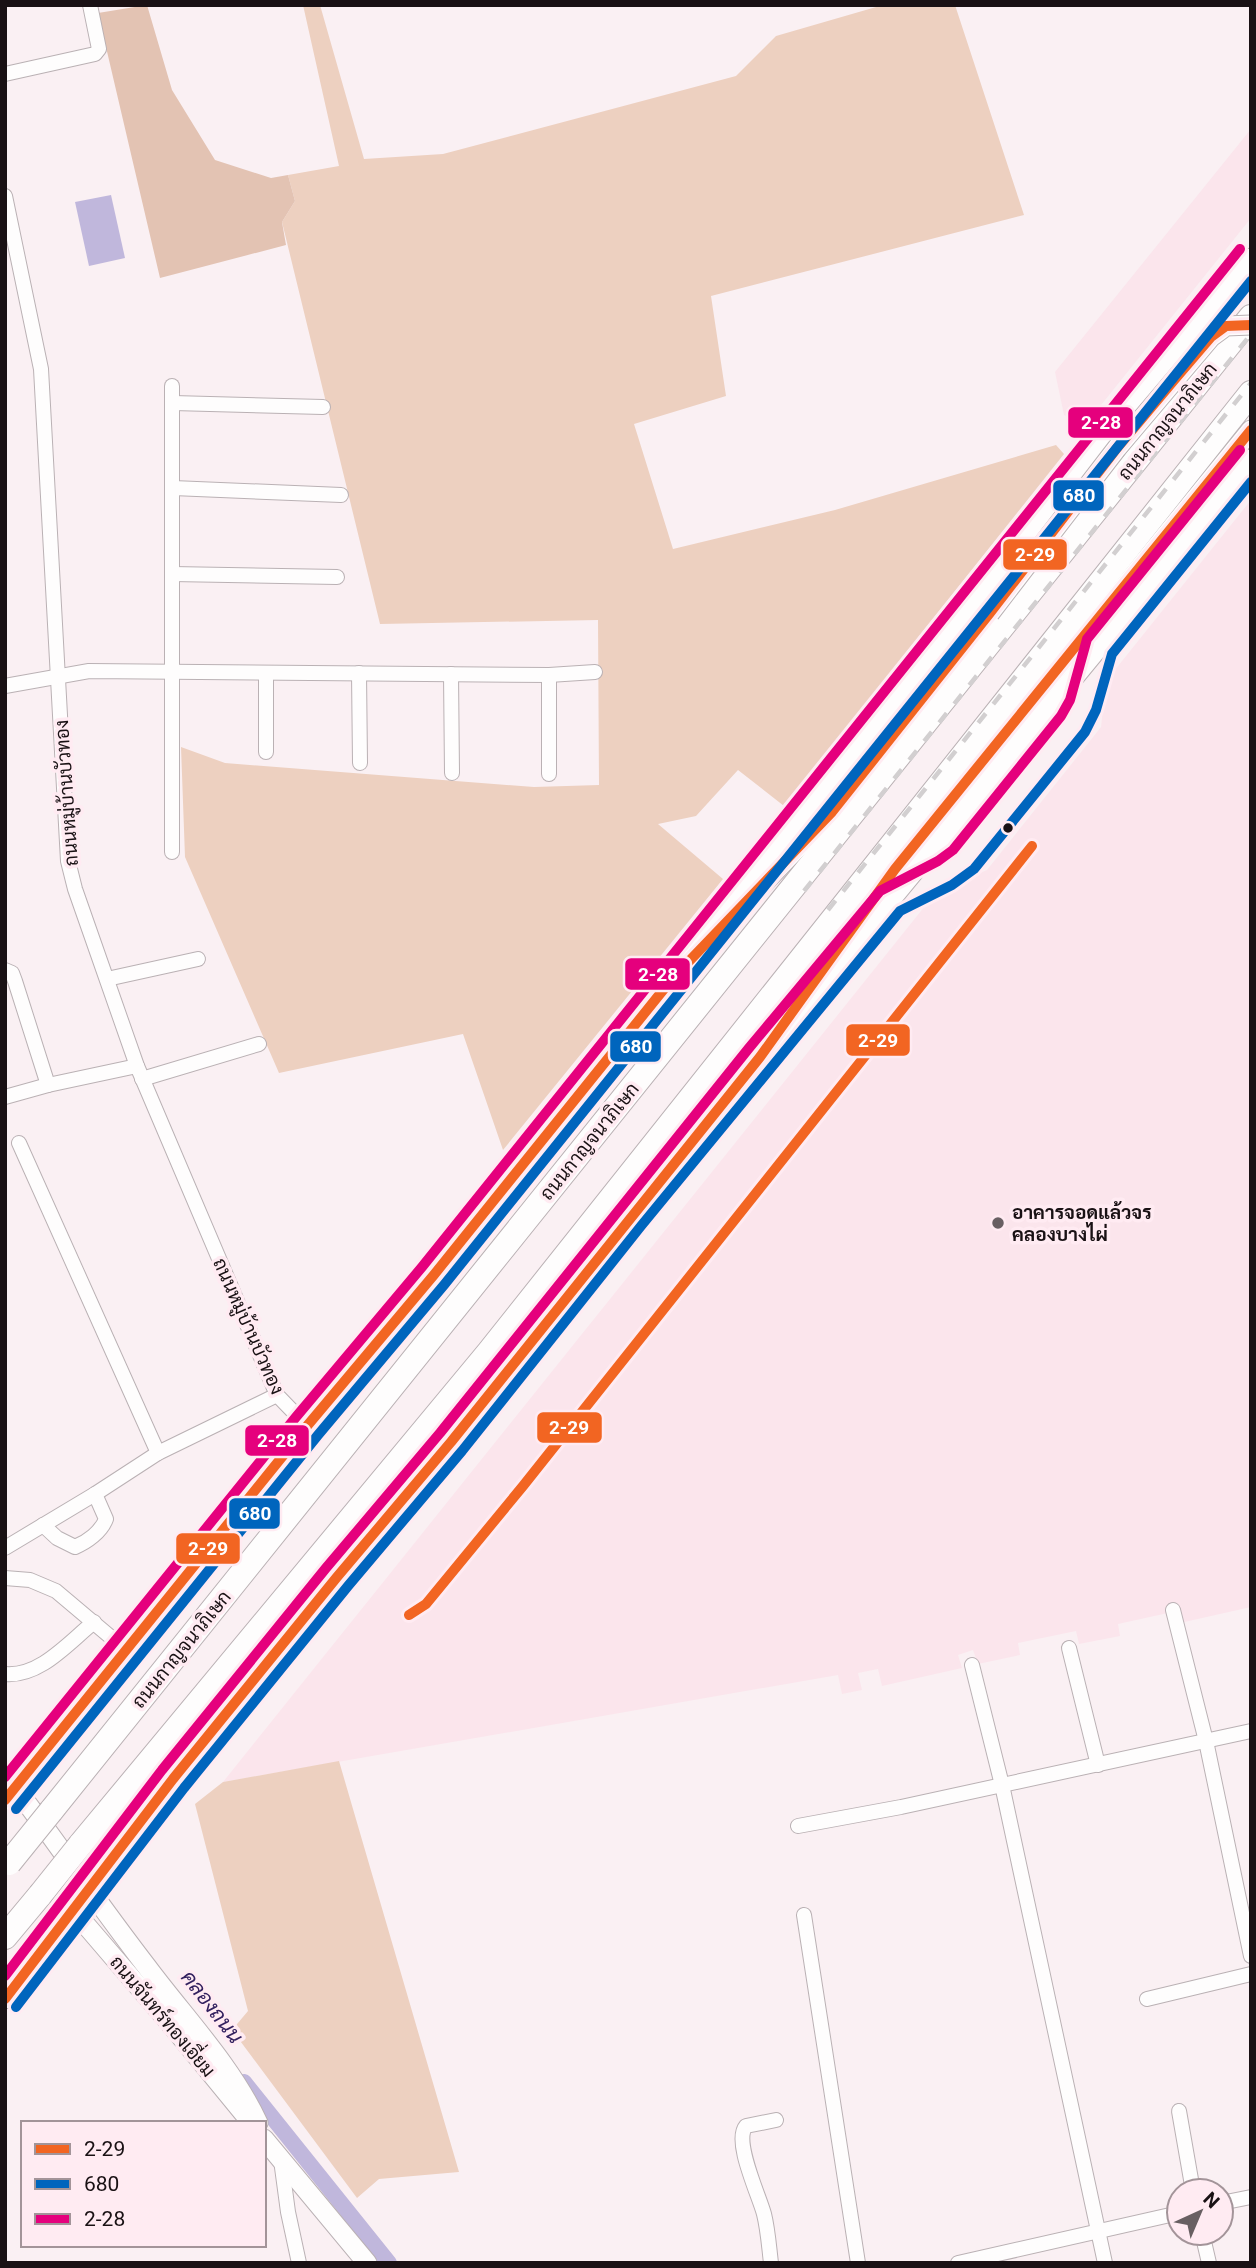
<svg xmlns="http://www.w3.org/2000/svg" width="1256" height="2268" font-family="Roboto,Sarabun,sans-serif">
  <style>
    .built { fill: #fbe5ec }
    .green { fill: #edd0c0 }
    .forest { fill: #e3c3b3 }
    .water { fill: #c0b7dc }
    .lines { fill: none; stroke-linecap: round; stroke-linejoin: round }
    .canal { stroke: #c0b7dc; stroke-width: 16 }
    .street-casing { stroke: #bab1b4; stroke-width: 16 }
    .secondary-casing { stroke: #bab1b4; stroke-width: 21 }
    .highway-casing { stroke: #bab1b4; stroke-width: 26 }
    .street { stroke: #fefdfd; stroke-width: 14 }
    .secondary { stroke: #fefdfd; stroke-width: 19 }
    .highway { stroke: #fefdfd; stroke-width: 24 }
    .rail { stroke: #d2cfd0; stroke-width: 4.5; stroke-dasharray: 12 12; stroke-linecap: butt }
    .secondary-bridge-casing { stroke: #bab1b4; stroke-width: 21; stroke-linecap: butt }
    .highway-bridge-casing { stroke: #bab1b4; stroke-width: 26; stroke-linecap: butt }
    .secondary-bridge { stroke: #fefdfd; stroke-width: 19 }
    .highway-bridge { stroke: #fefdfd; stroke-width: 24 }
    .bus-1-casing { stroke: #ffebf2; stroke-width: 16 }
    .bus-2-casing { stroke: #ffebf2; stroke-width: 16 }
    .bus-3-casing { stroke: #ffebf2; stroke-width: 16 }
    .bus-1 { stroke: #f26522; stroke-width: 10 }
    .bus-2 { stroke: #0065bd; stroke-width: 10 }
    .bus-3 { stroke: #e5007d; stroke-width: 10 }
    .bus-dot { fill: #191114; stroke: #ffebf2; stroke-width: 2.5 }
    .poi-dot { fill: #685f62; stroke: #ffebf2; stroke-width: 2.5 }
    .labels { text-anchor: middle; stroke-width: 7; stroke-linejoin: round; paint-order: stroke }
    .street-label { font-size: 19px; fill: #191114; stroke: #ffebf2 }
    .poi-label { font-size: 19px; font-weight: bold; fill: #191114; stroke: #ffebf2; text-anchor: start }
    .water-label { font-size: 21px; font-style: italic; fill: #33215f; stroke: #ffebf2 }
    .line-badge { stroke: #ffebf2; stroke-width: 2.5 }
    .badge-label { font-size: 19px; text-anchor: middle; font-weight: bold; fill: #fff }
  </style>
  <rect width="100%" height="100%" fill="#faf0f3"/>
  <g class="built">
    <polygon points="1251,129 1251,218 1085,425 1064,415 1055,372"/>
    <polygon points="1251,500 1251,1607 1180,1623 1177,1611 1118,1624 1120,1636 1079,1644 1076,1631 1018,1643 1020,1655 978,1664 973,1650 958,1655 962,1668 882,1686 878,1669 858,1673 862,1690 842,1694 838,1675 223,1782 937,891 987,870 1101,727 1106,681"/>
  </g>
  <g class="green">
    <polygon points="303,5 320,5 364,159 443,154 736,76 776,36 883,5 955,5 1024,215 711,296 726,396 634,424 673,549 835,510 1056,445 1064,454 784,806 738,770 696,816 658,824 723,879 503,1150 463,1034 279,1073 185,857 181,747 225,763 534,787 599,785 598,620 380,624 282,222 295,201 288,175 339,166"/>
    <polygon points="339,1761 459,2172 379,2179 357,2198 232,2030 248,2011 195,1804 223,1782"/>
  </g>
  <polygon class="forest" points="147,5 172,90 215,160 271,178 288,175 295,201 282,222 286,245 160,278 98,13"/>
  <polygon class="water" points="111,195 125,258 89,266 75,202"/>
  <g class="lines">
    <polyline class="canal" points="244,2082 389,2263"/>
    <defs>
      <g id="street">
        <polyline points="5,74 95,54 99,49 90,5"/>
        <polyline points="5,196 41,369 68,861 75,889 137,1066 277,1395 307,1426"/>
        <polyline points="172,386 172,852"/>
        <polyline points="173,403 323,407"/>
        <polyline points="173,488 341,495"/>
        <polyline points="172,574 337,577"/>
        <polyline points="266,673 266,752"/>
        <polyline points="359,673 360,763"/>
        <polyline points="451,674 452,773"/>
        <polyline points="549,675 549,774"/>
        <polyline points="5,686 89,671 549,675 595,672"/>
        <polyline points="5,970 12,973 15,981 48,1085"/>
        <polyline points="107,979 198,959"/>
        <polyline points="142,1079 259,1044"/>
        <polyline points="5,1097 48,1085 137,1066"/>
        <polyline points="19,1143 158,1453"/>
        <path d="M43,1525L57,1538L75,1547C87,1542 101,1532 106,1519L95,1494"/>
        <polyline points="5,1548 95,1494 158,1453 277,1395"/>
        <polyline points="5,1578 30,1580 56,1591 126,1650"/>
        <polyline points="1173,1610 1206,1741 1251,1956"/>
        <polyline points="1069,1648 1098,1765"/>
        <polyline points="972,1665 1002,1785 1105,2263"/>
        <path d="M5,1674C40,1677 68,1643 94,1622"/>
        <polyline points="798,1826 901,1807 1251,1731"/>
        <polyline points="804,1915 858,2263"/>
        <polyline points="1147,1999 1251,1974"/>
        <polyline points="1179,2111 1193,2191"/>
        <polyline points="281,2160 288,2212 299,2263"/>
        <polyline points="1221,2203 1251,2197"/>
        <polyline points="1202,2233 1209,2263"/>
        <path d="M771,2263C769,2247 768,2230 764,2214C759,2195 733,2141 746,2126L776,2120"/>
        <polyline points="958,2263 1179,2213"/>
      </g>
      <g id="secondary">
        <polyline points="760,887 832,812 990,613"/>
        <polyline points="849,932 895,869 1251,430"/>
        <polyline points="621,1227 1114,629 1251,459"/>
        <polyline points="30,1770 307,1426 433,1276 1251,258"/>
        <path d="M5,1774C54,1838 98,1904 147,1967C185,2018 231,2065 258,2123"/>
        <polyline points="97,1878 173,1779 337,1577 451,1442 590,1267"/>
        <polyline points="73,1910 169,2022 246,2116"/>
        <polyline points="5,1999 59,1931"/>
        <polyline points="264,2139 367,2263"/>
      </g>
      <g id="highway">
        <polyline points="557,1286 630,1217"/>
        <polyline points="51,1811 1251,317"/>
        <polyline points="80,1845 489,1352 1251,393"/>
        <polyline points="5,1937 40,1895"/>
      </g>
    </defs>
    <use href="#street" class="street-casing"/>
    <use href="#secondary" class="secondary-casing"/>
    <use href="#highway" class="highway-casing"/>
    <use href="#street" class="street"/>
    <use href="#secondary" class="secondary"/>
    <use href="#highway" class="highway"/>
    <g class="rail">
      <polyline points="804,891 1251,334"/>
      <polyline points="828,910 1251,383"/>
    </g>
    <defs>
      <g id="secondary-bridge">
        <polyline points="990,613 1117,448 1211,337 1226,326 1251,325"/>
        <polyline points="5,1800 30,1770"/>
        <polyline points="59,1931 97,1878"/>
      </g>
      <g id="highway-bridge">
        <polyline points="9,1863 51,1811"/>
        <polyline points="40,1895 80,1845"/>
      </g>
    </defs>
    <use href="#secondary-bridge" class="secondary-bridge-casing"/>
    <use href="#highway-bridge" class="highway-bridge-casing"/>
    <use href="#secondary-bridge" class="secondary-bridge"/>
    <use href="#highway-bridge" class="highway-bridge"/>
    <defs>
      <g id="bus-1">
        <polyline points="409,1615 426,1604 523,1486 1032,846"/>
        <polyline points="5,1800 307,1426 433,1276 672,979 832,812 990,613 1117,448 1175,379 1211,337 1226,326 1251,325"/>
        <polyline points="5,1999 173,1779 337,1577 451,1442 760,1057 895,869 1251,430"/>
      </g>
      <g id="bus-2">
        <polyline points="16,1809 318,1435 444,1285 1251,281"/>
        <polyline points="16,2007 184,1788 348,1586 462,1451 641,1226 900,911 952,885 974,869 1085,732 1096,710 1112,654 1251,482"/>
      </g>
      <g id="bus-3">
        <polyline points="5,1777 296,1417 422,1267 1240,249"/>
        <polyline points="5,1976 162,1770 326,1568 440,1433 749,1048 880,891 938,861 953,850 1061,716 1070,700 1087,639 1240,450"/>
      </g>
    </defs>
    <use href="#bus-1" class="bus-1-casing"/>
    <use href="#bus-2" class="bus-2-casing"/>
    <use href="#bus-3" class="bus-3-casing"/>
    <use href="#bus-1" class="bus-1"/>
    <use href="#bus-2" class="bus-2"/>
    <use href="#bus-3" class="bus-3"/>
  </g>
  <circle class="bus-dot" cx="1008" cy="828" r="6"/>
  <circle class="poi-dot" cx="998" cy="1223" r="7"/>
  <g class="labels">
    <g class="street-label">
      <text transform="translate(1167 421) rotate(-51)" y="7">ถนนกาญจนาภิเษก</text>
      <text transform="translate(66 793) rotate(-94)" y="7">ถนนหมู่บ้านบัวทอง</text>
      <text transform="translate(589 1141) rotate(-51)" y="7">ถนนกาญจนาภิเษก</text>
      <text transform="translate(249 1326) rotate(66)" y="7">ถนนหมู่บ้านบัวทอง</text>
      <text transform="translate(181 1649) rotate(-51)" y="7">ถนนกาญจนาภิเษก</text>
      <text transform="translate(163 2016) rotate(50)" y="7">ถนนจันทร์ทองเอี่ยม</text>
    </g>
    <g class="poi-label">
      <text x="1012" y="1219">อาคารจอดแล้วจร<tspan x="1012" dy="22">คลองบางไผ่</tspan></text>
    </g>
    <g class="water-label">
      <text transform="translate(212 2007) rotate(52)" y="7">คลองถนน</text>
    </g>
  </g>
  <g class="line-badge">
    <rect x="1067" y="406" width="67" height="33" rx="7" fill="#e5007d"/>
    <rect x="1052" y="479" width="53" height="33" rx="7" fill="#0065bd"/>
    <rect x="1002" y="538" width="66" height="33" rx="7" fill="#f26522"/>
    <rect x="624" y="957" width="67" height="34" rx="7" fill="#e5007d"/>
    <rect x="845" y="1023" width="66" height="34" rx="7" fill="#f26522"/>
    <rect x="609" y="1030" width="53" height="33" rx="7" fill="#0065bd"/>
    <rect x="536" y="1411" width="67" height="33" rx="7" fill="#f26522"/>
    <rect x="244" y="1424" width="66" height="33" rx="7" fill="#e5007d"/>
    <rect x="228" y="1497" width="53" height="33" rx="7" fill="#0065bd"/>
    <rect x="175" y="1532" width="66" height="33" rx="7" fill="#f26522"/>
  </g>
  <g class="badge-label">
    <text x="1101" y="429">2-28</text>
    <text x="1079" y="502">680</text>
    <text x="1035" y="561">2-29</text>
    <text x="658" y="981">2-28</text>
    <text x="878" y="1047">2-29</text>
    <text x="636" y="1053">680</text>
    <text x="569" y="1434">2-29</text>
    <text x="277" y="1447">2-28</text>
    <text x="255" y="1520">680</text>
    <text x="208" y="1555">2-29</text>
  </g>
  <rect width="1256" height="2268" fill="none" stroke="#191114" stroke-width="14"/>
  <rect x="21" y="2121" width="245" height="126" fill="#ffebf2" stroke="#a39499" stroke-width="2"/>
  <rect x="35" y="2144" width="35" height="10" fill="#f26522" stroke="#a39499" stroke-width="2"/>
  <text x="84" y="2156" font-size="21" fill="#191114">2-29</text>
  <rect x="35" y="2179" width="35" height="10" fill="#0065bd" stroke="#a39499" stroke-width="2"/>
  <text x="84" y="2191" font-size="21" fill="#191114">680</text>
  <rect x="35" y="2214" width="35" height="10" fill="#e5007d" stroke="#a39499" stroke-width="2"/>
  <text x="84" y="2226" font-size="21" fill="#191114">2-28</text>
  <g transform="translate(1200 2212) rotate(44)"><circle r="33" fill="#ffebf2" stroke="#a39499" stroke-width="2"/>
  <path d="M0-5L12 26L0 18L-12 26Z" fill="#685f62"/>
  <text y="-10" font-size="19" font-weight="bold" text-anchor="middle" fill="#191114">N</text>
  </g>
</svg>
